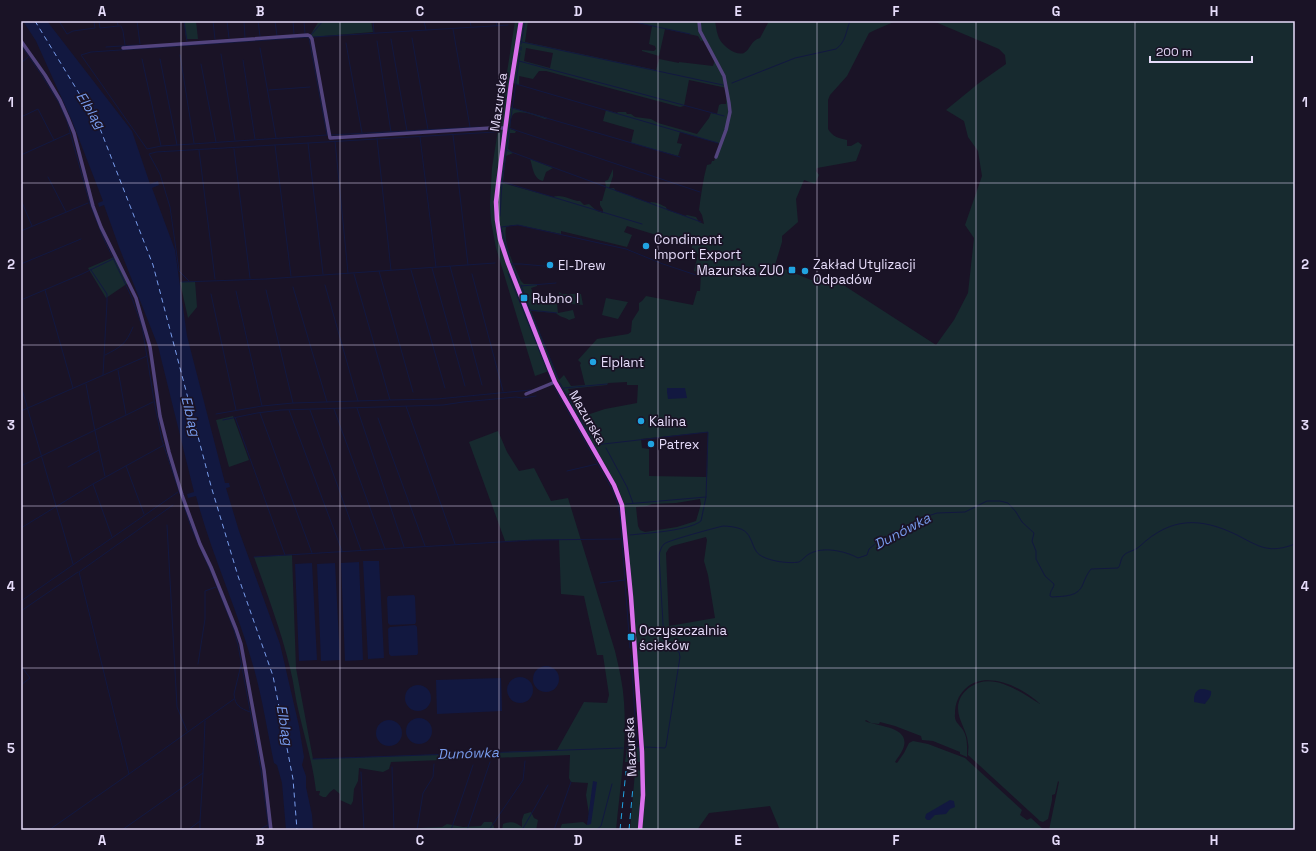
<svg xmlns="http://www.w3.org/2000/svg" width="1316" height="851" font-family="'Space Grotesk',sans-serif">
  <style>
    .green { fill: #172a2f; fill-rule: evenodd }
    .water { fill: #121840 }
    .lines { fill: none; stroke-linecap: round; stroke-linejoin: round }
    .stream { stroke: #121840; stroke-width: 1 }
    .ferry { stroke: #789ced; stroke-width: 1; stroke-dasharray: 5 4; stroke-linecap: butt }
    .minor { stroke: #53447e; stroke-width: 3.5 }
    .major { stroke: #da71ec; stroke-width: 4.5 }
    .rail { stroke: #21a3e1; stroke-width: 1; stroke-dasharray: 6 5; stroke-linecap: butt }
    .grid { fill: none; stroke: #e6dcfa; stroke-width: 1; stroke-opacity: 0.55 }
    .poi-dot { fill: #21a3e1; stroke: #1a1326; stroke-width: 1.5 }
    .labels { text-anchor: middle; stroke-width: 3.5; stroke-linejoin: round; paint-order: stroke }
    .street-label { font-size: 13px; fill: #e6dcfa; stroke: #1a1326 }
    .poi-label { font-size: 13px; fill: #e6dcfa; stroke: #1a1326; text-anchor: start }
    .water-label { font-size: 14px; font-style: italic; fill: #789ced; stroke: #1a1326 }
    .neatline { fill: none; stroke: #e6dcfa; stroke-width: 1.5 }
    .grid-label { font-size: 13px; text-anchor: middle; font-weight: bold; fill: #e6dcfa }
  </style>
  <rect width="100%" height="100%" fill="#1a1326"/>
  <g class="green">
    <polygon points="184,21 196,21 198,39 186,39"/>
    <polygon points="319,21 371,21 373,32 312,37 311,34"/>
    <polygon points="515,21 519,21 495,222 500,246 549,371 535,376 496,248 491,221 490,204 492,168"/>
    <path d="M523,21H528L525,42L656,70L659,59L679,63V62L713,66L715,60L705,40L701,41L698,36L665,29L659,56L642,51V50L654,51L656,49L655,46L649,44L652,26L630,21H715C716,27 717,35 720,40C723,46 736,56 744,53C751,49 750,41 760,38L769,21H896L875,30L869,33L847,76L830,95L828,100V129C833,137 838,138 847,140V146H851L858,142L862,145L856,161L817,168L816,171L819,175L815,184L804,180L796,199L798,222L782,236V242L775,265L811,280L815,278L831,277L936,345L954,320L968,293L974,238L965,225L982,176L978,151L968,137L964,121L946,110L979,83L1006,64L1005,55L999,49L933,21H1295V830H1049L1059,782L1058,781L1055,794L1052,795V800L1048,819L1043,822L1040,821L968,755C968,751 969,747 968,743C967,730 958,721 958,708C958,699 963,692 970,687C993,671 1020,692 1040,704C1023,687 985,669 965,689C958,696 955,704 955,714C954,722 959,724 963,730C968,738 967,748 967,757L960,754V752L933,741L922,740L921,736L895,726L880,722L879,724L871,723L866,720L865,721C877,727 912,726 903,749C901,754 897,758 895,762L897,763L904,753L909,743L913,741L928,744L965,758L1022,810L1020,815L1027,820L1031,818L1044,830H780L770,806L709,813L697,830H642L645,794L624,504L618,488L556,378L508,259L501,238L498,207L499,191L510,107L548,118L545,119C538,117 516,107 512,116C510,120 511,125 510,129L516,131L515,133H510L508,149L513,153L506,156L503,183L553,197C561,193 572,201 580,201L584,205L589,204L597,211L603,213V210L600,205V201H602L606,187L605,181L608,180L613,169V176L609,188H614L616,191L632,196L635,198L650,203L651,202C656,202 662,205 666,207L667,210L685,216L687,215L696,217L699,222L704,224L702,215L699,210C701,195 703,179 707,165L711,164L712,161H714L721,144L680,132L677,143L682,144L678,156L631,143L634,130L603,121L606,110L617,113L618,112H626L627,114H631L635,117L651,119L658,123L697,134L709,118L711,113L717,114L719,105L721,104H726L727,88L689,80L684,106L680,107L546,71H539L533,79L519,76V85L513,83ZM526,48L553,53L550,68L524,61ZM512,225H518L561,234V231L627,247L632,235L624,232L627,226L692,246L691,252L698,254L694,271L701,273L700,291H697L693,305L646,296L642,301L639,303V310L632,321L631,332L628,334L597,339L578,360L581,363L580,365L585,385L571,386L564,375L559,380L531,311L556,313C559,317 565,317 569,320L575,318L573,310L558,313L557,303L552,302L551,300L545,297L539,300V301H536L531,288L537,286V284H524L521,281C514,265 503,245 506,227ZM627,382V385H638L637,403L605,409L584,416L568,389L607,385L608,383ZM708,432L707,477L649,476V449L642,448L641,439ZM700,499L701,504L696,521L677,527L645,532L640,530L638,526L636,507L647,506L652,504L676,503ZM706,537L707,540L704,561L708,575L715,618L669,626L666,553L669,548L672,546Z"/>
    <path d="M530,159L553,168L546,172L543,181C533,179 533,167 530,159Z"/>
    <polygon points="114,257 128,283 106,298 88,268"/>
    <polygon points="195,281 197,307 188,318 180,282"/>
    <polygon points="559,292 562,294 581,294 583,305 560,303"/>
    <polygon points="606,298 628,302 618,319 602,315"/>
    <polygon points="233,416 249,460 229,467 216,420"/>
    <path d="M498,431L507,452L519,471L534,468L551,501L568,498L615,651C619,668 623,685 624,702C627,745 620,788 616,830H554V829H560L562,824L583,822L587,825L589,814L586,795L588,783L571,782L569,778L570,755L391,762L389,769L383,772L359,768L358,781L354,789L353,801L351,805L340,800V794L334,789L330,792L326,797H323L319,795L320,791H316C313,764 305,739 299,713C295,698 294,683 290,668C281,630 267,594 254,557L292,555L296,668L313,759L557,750L584,702L607,703L609,695L603,655H597L584,596L561,594L559,539L505,541L469,442Z"/>
    <polygon points="627,747 640,747 641,762 625,762"/>
    <polygon points="638,770 641,771 641,804 638,830 630,830 635,772"/>
    <path d="M531,812L534,818L538,820L536,830H502L503,824C512,821 515,822 522,827V820L524,814Z"/>
    <polygon points="484,822 492,822 495,830 417,830 420,828 442,827 447,824 463,827 481,826"/>
  </g>
  <g class="water">
    <path d="M23,21H47L132,131L150,184L158,181L159,185L152,188L175,250L187,336L225,483H229L230,487L226,488L239,531L280,644L299,726L304,757L302,765L306,776V787L312,815L313,830H286L282,783L277,765L274,763C267,730 262,695 252,662C236,606 211,553 196,496L188,498L187,494L194,492L158,346L119,247L104,205L99,207L98,203L103,201L72,121L36,41Z"/>
    <polygon points="667,388 685,388 687,398 668,399 667,392"/>
    <polygon points="363,561 379,561 384,658 368,659"/>
    <polygon points="359,562 363,660 345,661 341,563"/>
    <polygon points="312,563 317,660 299,661 295,564"/>
    <polygon points="335,563 340,660 321,661 317,564"/>
    <polygon points="414,595 415,597 416,622 415,624 390,625 388,623 387,598 388,596"/>
    <polygon points="415,625 417,627 418,653 417,655 391,656 389,654 388,629 390,627"/>
    <circle cx="546" cy="679" r="13"/>
    <circle cx="520" cy="690" r="13"/>
    <polygon points="501,678 502,711 437,714 436,680"/>
    <circle cx="418" cy="698" r="13"/>
    <path d="M1200,689H1204L1211,691C1212,697 1208,699 1205,704L1194,702C1194,697 1194,692 1200,689Z"/>
    <circle cx="419" cy="731" r="13"/>
    <circle cx="389" cy="733" r="13"/>
    <polygon points="593,781 597,782 591,824 587,825"/>
    <polygon points="950,800 954,801 955,807 950,809 946,814 935,815 930,820 927,820 925,818 926,814"/>
  </g>
  <g class="lines">
    <g class="stream">
      <polyline points="59,21 67,34 73,31 95,28 94,21"/>
      <polyline points="99,21 100,28 118,26 121,26 123,31 125,45"/>
      <polyline points="117,21 118,25"/>
      <polyline points="137,21 140,44"/>
      <polyline points="184,21 187,41"/>
      <polyline points="213,21 215,39"/>
      <polyline points="227,21 229,38"/>
      <polyline points="244,21 245,38"/>
      <polyline points="258,21 260,36"/>
      <polyline points="275,21 277,36"/>
      <polyline points="293,21 294,34"/>
      <polyline points="304,21 305,34"/>
      <polyline points="373,21 374,33"/>
      <polyline points="424,21 426,30"/>
      <polyline points="470,21 471,26"/>
      <polyline points="496,21 497,26"/>
      <polyline points="630,21 690,34"/>
      <polyline points="453,29 470,127"/>
      <polyline points="311,35 323,21"/>
      <polyline points="313,37 508,25"/>
      <polyline points="309,38 327,135"/>
      <polyline points="412,38 428,130"/>
      <polyline points="391,39 407,131"/>
      <polyline points="377,41 391,132"/>
      <polyline points="522,42 723,85"/>
      <polyline points="346,43 362,133"/>
      <polyline points="521,44 525,21"/>
      <polyline points="21,45 43,77 59,103 67,121 90,204 103,237 132,298 142,326 155,406 162,440 191,527 214,579 234,630 238,645 261,770 269,830"/>
      <polyline points="106,47 138,45"/>
      <polyline points="260,48 276,138"/>
      <polyline points="521,50 521,47"/>
      <polyline points="221,54 235,140"/>
      <polyline points="180,55 194,143"/>
      <polyline points="142,59 161,146"/>
      <polyline points="160,59 177,145 327,135"/>
      <polyline points="243,60 255,139"/>
      <polyline points="519,61 724,116"/>
      <polyline points="21,63 28,57"/>
      <polyline points="201,64 216,142"/>
      <path d="M732,83L795,58L836,49C846,42 846,31 850,21"/>
      <polyline points="516,84 718,143"/>
      <polyline points="269,90 310,87"/>
      <polyline points="512,108 680,157"/>
      <polyline points="21,117 38,109 54,140"/>
      <polyline points="509,128 700,192"/>
      <polyline points="331,135 479,127"/>
      <polyline points="453,135 468,265"/>
      <polyline points="420,137 436,267"/>
      <polyline points="377,138 391,270"/>
      <polyline points="335,141 348,273"/>
      <polyline points="308,143 323,274"/>
      <polyline points="177,145 161,146 147,149 81,55 91,52 310,37"/>
      <polyline points="275,145 291,276"/>
      <polyline points="234,149 250,278"/>
      <polyline points="199,150 215,279"/>
      <polyline points="506,150 701,222"/>
      <polyline points="21,155 70,133"/>
      <polyline points="48,177 66,212"/>
      <polyline points="503,182 642,224"/>
      <polyline points="21,200 32,226"/>
      <polyline points="500,216 502,182 520,53"/>
      <polyline points="21,231 88,203"/>
      <polyline points="510,260 501,227 518,225 626,249 663,264 699,276"/>
      <polyline points="512,263 519,282"/>
      <polyline points="21,264 81,239"/>
      <polyline points="512,264 521,264 577,269"/>
      <polyline points="450,266 482,385"/>
      <polyline points="432,268 465,386"/>
      <polyline points="91,270 107,294 107,302 103,375"/>
      <polyline points="411,270 445,388"/>
      <polyline points="379,271 413,392"/>
      <polyline points="508,273 552,382"/>
      <polyline points="354,274 390,400 437,399 531,390"/>
      <polyline points="472,274 503,391"/>
      <polyline points="189,281 179,271 170,207 160,174 149,154 156,152 495,132"/>
      <polyline points="182,282 266,279 495,263"/>
      <polyline points="325,285 358,401"/>
      <polyline points="521,285 530,310 557,313"/>
      <polyline points="521,286 556,283"/>
      <polyline points="293,287 327,402"/>
      <polyline points="45,290 73,388"/>
      <polyline points="266,290 293,403"/>
      <polyline points="236,291 262,406"/>
      <polyline points="211,294 236,410"/>
      <polyline points="21,300 82,274 113,259"/>
      <polyline points="531,312 558,378"/>
      <path d="M105,355C121,347 126,344 133,327"/>
      <polyline points="118,370 126,415"/>
      <polyline points="560,383 590,436"/>
      <polyline points="86,384 95,431 105,476"/>
      <polyline points="553,385 612,489 618,505 620,514 630,648"/>
      <polyline points="21,386 73,564"/>
      <polyline points="564,388 607,384"/>
      <polyline points="406,406 455,544"/>
      <polyline points="357,408 404,547"/>
      <polyline points="334,409 385,549"/>
      <polyline points="289,410 342,551"/>
      <polyline points="310,410 361,550"/>
      <polyline points="21,411 147,356"/>
      <polyline points="260,413 312,553"/>
      <polyline points="216,414 262,406 293,403 389,400"/>
      <polyline points="235,417 285,555"/>
      <polyline points="378,418 425,546"/>
      <polyline points="223,420 257,413 281,410 443,405 463,402 516,397 522,398 536,396"/>
      <path d="M595,445L708,432L706,497L701,521C688,531 647,533 630,535"/>
      <polyline points="606,448 627,487 633,503"/>
      <polyline points="21,466 153,402"/>
      <polyline points="126,466 144,514"/>
      <polyline points="68,467 99,450"/>
      <polyline points="567,471 597,464"/>
      <polyline points="93,484 112,537"/>
      <polyline points="626,504 706,497"/>
      <polyline points="167,525 177,707 187,731"/>
      <polyline points="21,528 93,484 164,445"/>
      <polyline points="254,557 533,540 622,539"/>
      <polyline points="600,583 625,580"/>
      <polyline points="21,601 178,492"/>
      <polyline points="21,611 78,572"/>
      <polyline points="631,655 637,747"/>
      <polyline points="198,664 205,619 205,591 216,587"/>
      <path d="M241,665L234,694C235,706 240,708 250,712"/>
      <polyline points="21,666 30,678 21,685"/>
      <polyline points="627,747 639,747"/>
      <path d="M645,747L665,748L666,746L680,657L679,652L666,644L664,641L659,555C660,551 661,547 664,544C669,540 715,528 723,526C728,526 736,527 741,529C751,533 751,543 756,551C762,561 789,564 799,562C803,560 805,556 809,554C823,546 845,551 858,558L867,555L869,549L880,540L894,537L919,519L937,513L965,512L987,501H1000L1008,503L1016,512L1022,522L1034,533L1032,541L1036,551V559L1045,576L1054,584C1054,588 1050,590 1050,596L1052,597C1065,596 1078,597 1083,584C1085,579 1087,574 1091,569L1118,568C1121,565 1120,559 1124,555C1128,551 1135,551 1140,546C1171,517 1200,517 1237,535C1260,547 1269,554 1295,544"/>
      <polyline points="313,759 623,748"/>
      <polyline points="392,767 394,830"/>
      <polyline points="361,772 364,830"/>
      <polyline points="129,774 234,699"/>
      <polyline points="49,830 129,774 79,572 173,505"/>
      <polyline points="122,830 203,773 205,721"/>
      <polyline points="188,830 200,821 203,773"/>
      <polyline points="200,830 200,821"/>
      <polyline points="258,830 268,825"/>
      <polyline points="417,830 423,793 433,777 434,764"/>
      <polyline points="451,830 473,765"/>
      <polyline points="467,830 490,762"/>
      <polyline points="489,830 523,780 525,761"/>
      <polyline points="522,830 548,785"/>
      <polyline points="554,830 571,782"/>
      <polyline points="596,830 601,826 612,784"/>
    </g>
    <polyline class="ferry" points="35,21 99,126 153,265 211,486 238,576 273,676 293,779 297,830"/>
    <g class="minor">
      <polyline points="699,21 700,31 724,76 729,103 730,112 726,130 716,157"/>
      <polyline points="21,41 45,75 60,100 68,118 74,133 93,206 101,227 136,298 150,347 160,416 169,452 182,495 200,544 211,567 236,629 241,644 264,770 271,830"/>
      <polyline points="123,48 308,35 310,36 312,39 330,138 491,128 505,128"/>
      <polyline points="526,394 555,382"/>
    </g>
    <polyline class="major" points="521,21 511,84 498,185 496,202 497,220 500,239 508,263 550,370 555,382 614,485 622,505 631,597 642,752 643,795 640,830"/>
    <g class="rail">
      <polyline points="620,830 626,771"/>
      <polyline points="629,830 633,787"/>
    </g>
  </g>
  <path class="grid" d="M181,21V830M340,21V830M499,21V830M658,21V830M817,21V830M976,21V830M1135,21V830M21,183H1295M21,345H1295M21,506H1295M21,668H1295"/>
  <g class="poi-dot">
    <circle cx="646" cy="246" r="4"/>
    <circle cx="550" cy="265" r="4"/>
    <rect x="788" y="266" width="8" height="8" rx="2"/>
    <circle cx="805" cy="271" r="4"/>
    <rect x="520" y="294" width="8" height="8" rx="2"/>
    <circle cx="593" cy="362" r="4"/>
    <circle cx="641" cy="421" r="4"/>
    <circle cx="651" cy="444" r="4"/>
    <rect x="627" y="633" width="8" height="8" rx="2"/>
  </g>
  <g class="labels">
    <g class="street-label">
      <text transform="translate(498 102) rotate(-82)" y="5">Mazurska</text>
      <text transform="translate(588 417) rotate(60)" y="5">Mazurska</text>
      <text transform="translate(630 747) rotate(-93)" y="5">Mazurska</text>
    </g>
    <g class="poi-label">
      <text x="654" y="244">Condiment<tspan x="654" dy="15">Import Export</tspan></text>
      <text x="813" y="269">Zakład Utylizacji<tspan x="813" dy="15">Odpadów</tspan></text>
      <text x="558" y="270">El-Drew</text>
      <text x="784" y="275" text-anchor="end">Mazurska ZUO</text>
      <text x="532" y="303">Rubno I</text>
      <text x="601" y="367">Elplant</text>
      <text x="649" y="426">Kalina</text>
      <text x="659" y="449">Patrex</text>
      <text x="639" y="635">Oczyszczalnia<tspan x="639" dy="15">ścieków</tspan></text>
    </g>
    <g class="water-label">
      <text transform="translate(91 110) rotate(57)" y="5">Elbląg</text>
      <text transform="translate(191 416) rotate(76)" y="5">Elbląg</text>
      <text transform="translate(902 531) rotate(-28)" y="5">Dunówka</text>
      <text transform="translate(285 725) rotate(80)" y="5">Elbląg</text>
      <text transform="translate(468 753) rotate(-2)" y="5">Dunówka</text>
    </g>
  </g>
  <rect width="1316" height="851" fill="none" stroke="#1a1326" stroke-width="44"/>
  <path d="M1150 56v6h102v-6" fill="none" stroke="#e6dcfa" stroke-width="2"/>
  <text x="1156" y="56" font-size="12" fill="#e6dcfa" stroke="#1a1326" stroke-width="3" paint-order="stroke">200 m</text>
  <rect x="22" y="22" width="1272" height="807" class="neatline"/>
  <g class="grid-label">
    <text x="102" y="16">A</text>
    <text x="260" y="16">B</text>
    <text x="420" y="16">C</text>
    <text x="578" y="16">D</text>
    <text x="738" y="16">E</text>
    <text x="896" y="16">F</text>
    <text x="1056" y="16">G</text>
    <text x="1214" y="16">H</text>
    <text x="11" y="107">1</text>
    <text x="1305" y="107">1</text>
    <text x="11" y="269">2</text>
    <text x="1305" y="269">2</text>
    <text x="11" y="430">3</text>
    <text x="1305" y="430">3</text>
    <text x="11" y="591">4</text>
    <text x="1305" y="591">4</text>
    <text x="11" y="753">5</text>
    <text x="1305" y="753">5</text>
    <text x="102" y="845">A</text>
    <text x="260" y="845">B</text>
    <text x="420" y="845">C</text>
    <text x="578" y="845">D</text>
    <text x="738" y="845">E</text>
    <text x="896" y="845">F</text>
    <text x="1056" y="845">G</text>
    <text x="1214" y="845">H</text>
  </g>
</svg>
